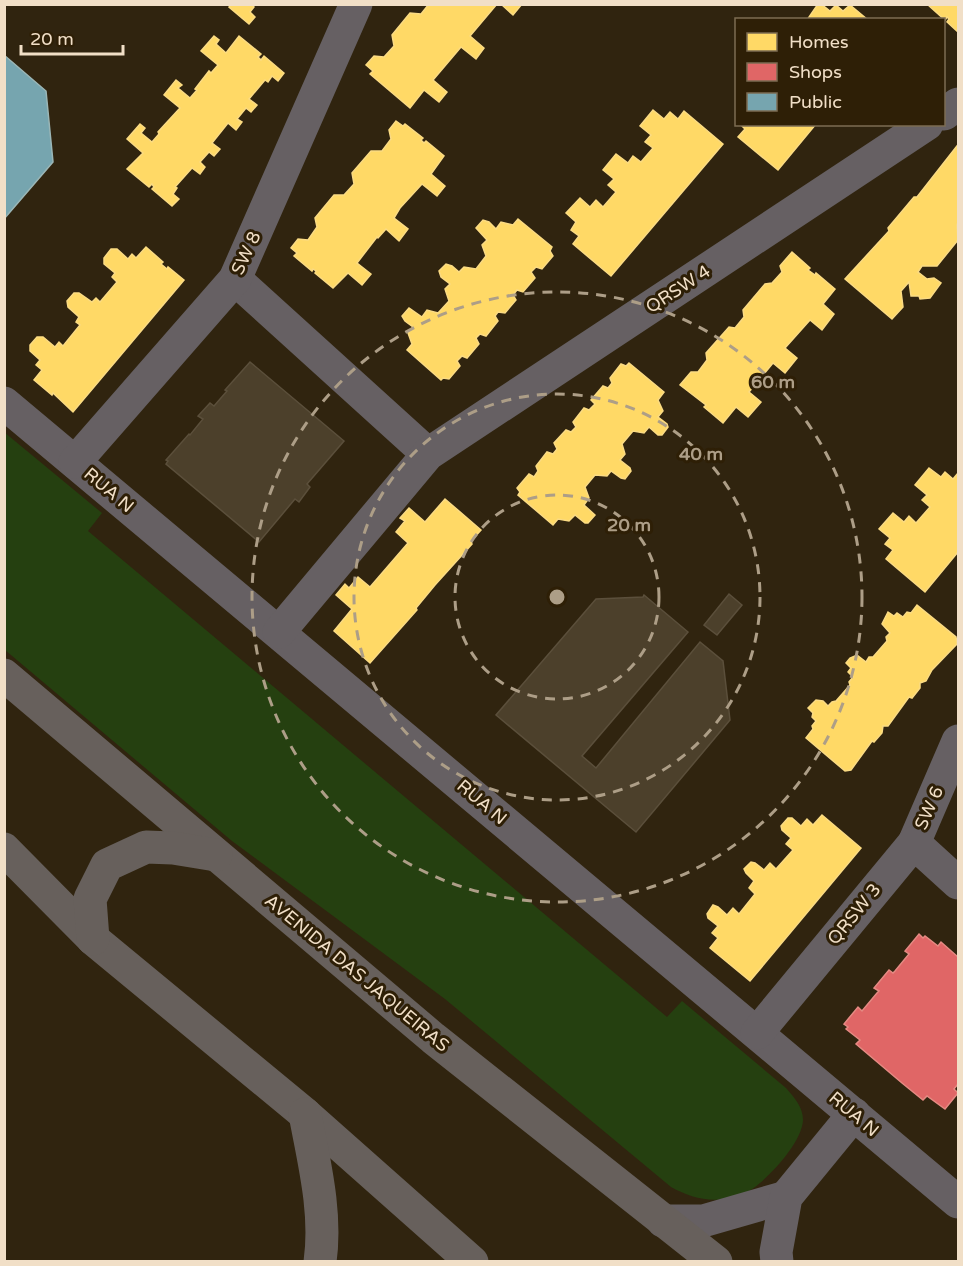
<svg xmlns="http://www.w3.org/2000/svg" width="963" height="1266" font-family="'Varela Round',sans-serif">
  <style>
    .green { fill: #254010 }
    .homes { fill: #ffd966; stroke: #fbdb83; stroke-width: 1.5 }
    .shops { fill: #e06666; stroke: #e58a83; stroke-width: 1.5 }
    .public { fill: #76a5af; stroke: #9bb6b6; stroke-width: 1.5 }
    .building { fill: #4c402b; stroke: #5b4f3b; stroke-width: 1.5 }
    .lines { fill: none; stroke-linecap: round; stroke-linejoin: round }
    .minor { stroke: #666063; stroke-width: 33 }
    .major { stroke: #67605c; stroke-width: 33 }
    .ring { fill: none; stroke: #ad9e87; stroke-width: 3; stroke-dasharray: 10 8 }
    .labels { text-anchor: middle; stroke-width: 6; stroke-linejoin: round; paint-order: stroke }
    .street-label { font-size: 18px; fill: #f1dfc7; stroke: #2e1f06 }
    .centre { fill: #ad9e87; stroke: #2e1f06; stroke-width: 3 }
    .ring-label { font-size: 18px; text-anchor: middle; font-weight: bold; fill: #ad9e87; stroke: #2e1f06; stroke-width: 6; stroke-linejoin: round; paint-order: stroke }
  </style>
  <rect width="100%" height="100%" fill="#30240f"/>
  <path class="green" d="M4,432L102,513L88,531L667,1017L682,1001L786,1088C794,1097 803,1107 803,1120C802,1142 772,1174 755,1187C747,1193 735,1197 725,1199C706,1202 687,1196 671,1187L445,999L232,841L5,650Z"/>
  <g class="homes">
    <polygon points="231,4 252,4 254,7 250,12 255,17 249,24 229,7"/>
    <polygon points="429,4 497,4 470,36 484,48 476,59 461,47 433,80 447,92 439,102 424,90 410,108 370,74 373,71 366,65 374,56 384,57 394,46 392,35 410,13 421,14"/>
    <polygon points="501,4 522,4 513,15"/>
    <polygon points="818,4 821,4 830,11 836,5 843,11 850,5 868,20 807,20"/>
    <polygon points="927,4 958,4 958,32 947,22 949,19 947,17 945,20"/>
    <polygon points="214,36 219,40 216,44 226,53 239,36 261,54 258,57 261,60 264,56 284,73 278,81 272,76 268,82 265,80 249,99 257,105 251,112 246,108 237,119 242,122 236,130 228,123 212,143 220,149 214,156 209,152 200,162 205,167 200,174 192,168 175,187 177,188 173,194 179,199 172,206 152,189 154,187 152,184 149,187 127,169 143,153 127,139 140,124 145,128 141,133 152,142 159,134 158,132 180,108 164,95 176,80 182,85 178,88 190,98 197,90 195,89 209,71 211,73 218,65 201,51"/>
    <polygon points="653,110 664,119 670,112 678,119 684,111 723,144 611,276 573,244 579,236 571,230 576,222 566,213 580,198 590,207 596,200 603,207 616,192 608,185 614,179 603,170 616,154 628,163 633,156 641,162 653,148 645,142 651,135 640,126"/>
    <polygon points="396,121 403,126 405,124 423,138 421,140 424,143 426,141 444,156 431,174 445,186 437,196 422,184 400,208 394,218 408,229 399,241 386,229 378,238 377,237 357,263 371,274 362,285 348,273 333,288 315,273 316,271 313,269 312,271 294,256 297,253 291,248 298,239 308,240 317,227 315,218 334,195 344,195 354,184 352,173 371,151 382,151 391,139 389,130"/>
    <polygon points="740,124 816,124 778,170 738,137 745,129"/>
    <polygon points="957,146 958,148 958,222 957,225 958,240 937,266 922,266 918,272 927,279 934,278 941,283 930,298 920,299 919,296 911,296 909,282 901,291 903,307 892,319 845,279 889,231 888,228 914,197 917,197"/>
    <polygon points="518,219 552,247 550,251 553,256 542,269 536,267 531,272 535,278 523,292 517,290 513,295 516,300 505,313 498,312 495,316 498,321 486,336 480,334 476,338 479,344 467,358 462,356 457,361 460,366 449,379 443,378 441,380 407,350 412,344 408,333 413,327 405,321 402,316 409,308 422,317 427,310 438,313 449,301 445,289 450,284 441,277 439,271 446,264 452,266 459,272 464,267 476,269 486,256 482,245 487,240 476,228 483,220 489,222 496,229 501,222 513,225"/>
    <polygon points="146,247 163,262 161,264 167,269 168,267 184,280 73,412 53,393 52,395 34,380 42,370 36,365 40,360 30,351 30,345 37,337 43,337 55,347 59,342 63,346 80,325 76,322 79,317 68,307 67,301 74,293 79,293 92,302 96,298 100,302 117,282 112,277 115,273 104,264 104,258 111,249 117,249 128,259 132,254 136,258"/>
    <polygon points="792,252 810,268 808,270 815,275 816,273 835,289 823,304 834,314 822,330 810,320 785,348 797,358 785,373 773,363 749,392 761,402 748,417 736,407 723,423 704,407 706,405 680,385 691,372 698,372 707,360 706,353 729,327 735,328 744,317 743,310 765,284 772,283 782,272 780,266"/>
    <polygon points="629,363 664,392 658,400 663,411 658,417 667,424 668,427 662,435 658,435 649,427 644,433 633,431 622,444 625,454 620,460 630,468 631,471 625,479 621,478 611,471 607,476 595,475 585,487 589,498 584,505 595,515 588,523 585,523 575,515 569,521 558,519 553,525 518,495 520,492 517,488 529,474 534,477 538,471 536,466 547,452 553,454 557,449 554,443 566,430 571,432 576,427 573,422 584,408 589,410 595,404 591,400 603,386 608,388 612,383 610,378 621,364 626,366"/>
    <polygon points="929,468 941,477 945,472 953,479 958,473 958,552 925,592 886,559 893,550 885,544 890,538 879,529 893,513 904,522 909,516 916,523 930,507 922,500 927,495 915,485"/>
    <polygon points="445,499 481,530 471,541 472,544 435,585 416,608 417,610 370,663 334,631 352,609 336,595 345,584 349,588 358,577 370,587 408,543 396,532 405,521 400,518 409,508 425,522"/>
    <polygon points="917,605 956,637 957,644 932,670 926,681 920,683 920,688 912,698 909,697 888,726 883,726 882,733 874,742 872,741 851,770 845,771 806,738 813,729 812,726 816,721 812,717 813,713 808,708 816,700 823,701 828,706 832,702 836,701 850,685 849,682 853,677 848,672 851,668 846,663 850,658 857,655 866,662 869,657 873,657 887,641 886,637 890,633 882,624 888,612 894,616 897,613 903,617 907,612 911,613"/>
    <polygon points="822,815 861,848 750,981 710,948 718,938 712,933 718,926 708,918 707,914 713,905 718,907 727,915 733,908 739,914 755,894 749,888 754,881 746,873 744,869 751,862 755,863 764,870 770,863 776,869 793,850 786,844 791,838 782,830 781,826 788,818 792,818 801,826 807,819 813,825"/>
  </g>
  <polygon class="shops" points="919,934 923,938 925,936 938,946 941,942 958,957 958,1084 954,1089 958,1093 945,1109 927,1096 923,1100 902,1083 856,1044 860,1040 846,1029 848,1027 844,1024 858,1007 862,1011 877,993 879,991 874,988 889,970 893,973 895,971 909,954 905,951"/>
  <polygon class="public" points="4,55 46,91 53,162 4,219"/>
  <g class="building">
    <polygon points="250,362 344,441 307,484 310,487 299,502 295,499 259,542 166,464 168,461 166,460 189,434 190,435 203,419 198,416 210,403 214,406 227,391 225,390"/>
    <polygon points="729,594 742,605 717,635 704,625"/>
    <polygon points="644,595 688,632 582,756 596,768 700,642 723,661 730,720 636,832 496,715 596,599 643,597"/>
  </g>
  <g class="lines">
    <g class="minor">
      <polyline points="944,114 958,104"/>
      <polyline points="235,279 428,454"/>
      <polyline points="4,403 958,1202"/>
      <polyline points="75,462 235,279 356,4"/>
      <polyline points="279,632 428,454 927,124"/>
      <polyline points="914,843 958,741"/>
      <polyline points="757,1033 914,843 958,883"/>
      <polyline points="663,1221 703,1221 786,1197"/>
      <polyline points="777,1262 776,1252 786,1197 854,1114"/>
    </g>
    <g class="major">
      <polyline points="4,675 433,1038 716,1262"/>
      <polyline points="4,849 93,939 305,1114 472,1262"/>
      <polyline points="93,939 90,899 107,865 146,847 173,848 216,855"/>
      <path d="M305,1114C314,1162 327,1213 320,1262"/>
    </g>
  </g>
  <g class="ring">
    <circle cx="557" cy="597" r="102"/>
    <circle cx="557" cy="597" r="203"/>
    <circle cx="557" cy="597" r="305"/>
  </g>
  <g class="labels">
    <g class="street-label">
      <text transform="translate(246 253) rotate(-65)" y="6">SW 8</text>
      <text transform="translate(678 289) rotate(-33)" y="6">QRSW 4</text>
      <text transform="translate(109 490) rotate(40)" y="6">RUA N</text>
      <text transform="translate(482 802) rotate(40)" y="6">RUA N</text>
      <text transform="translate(929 808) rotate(-66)" y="6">SW 6</text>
      <text transform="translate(854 914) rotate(-51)" y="6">QRSW 3</text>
      <text transform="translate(357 973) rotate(40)" y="6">AVENIDA DAS JAQUEIRAS</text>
      <text transform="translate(854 1114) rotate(40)" y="6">RUA N</text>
    </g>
  </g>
  <circle cx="557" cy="597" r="9" class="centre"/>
  <g class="ring-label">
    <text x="773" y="388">60 m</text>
    <text x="701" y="460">40 m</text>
    <text x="629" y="531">20 m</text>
  </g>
  <rect width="963" height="1266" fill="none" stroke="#f1dfc7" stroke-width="12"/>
  <rect x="735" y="18" width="210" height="108" fill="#2e1f06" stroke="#7c6c53" stroke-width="1.5"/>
  <rect x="747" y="33" width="30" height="18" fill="#ffd966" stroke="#7c6c53" stroke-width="1.5"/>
  <text x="789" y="48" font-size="18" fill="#f1dfc7">Homes</text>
  <rect x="747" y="63" width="30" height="18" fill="#e06666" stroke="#7c6c53" stroke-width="1.5"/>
  <text x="789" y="78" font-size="18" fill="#f1dfc7">Shops</text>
  <rect x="747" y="93" width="30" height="18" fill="#76a5af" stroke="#7c6c53" stroke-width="1.5"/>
  <text x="789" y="108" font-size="18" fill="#f1dfc7">Public</text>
  <path d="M21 45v9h102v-9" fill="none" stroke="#f1dfc7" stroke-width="3"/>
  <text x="30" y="45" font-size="18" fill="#f1dfc7" stroke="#2e1f06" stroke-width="4.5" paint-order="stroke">20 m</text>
</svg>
